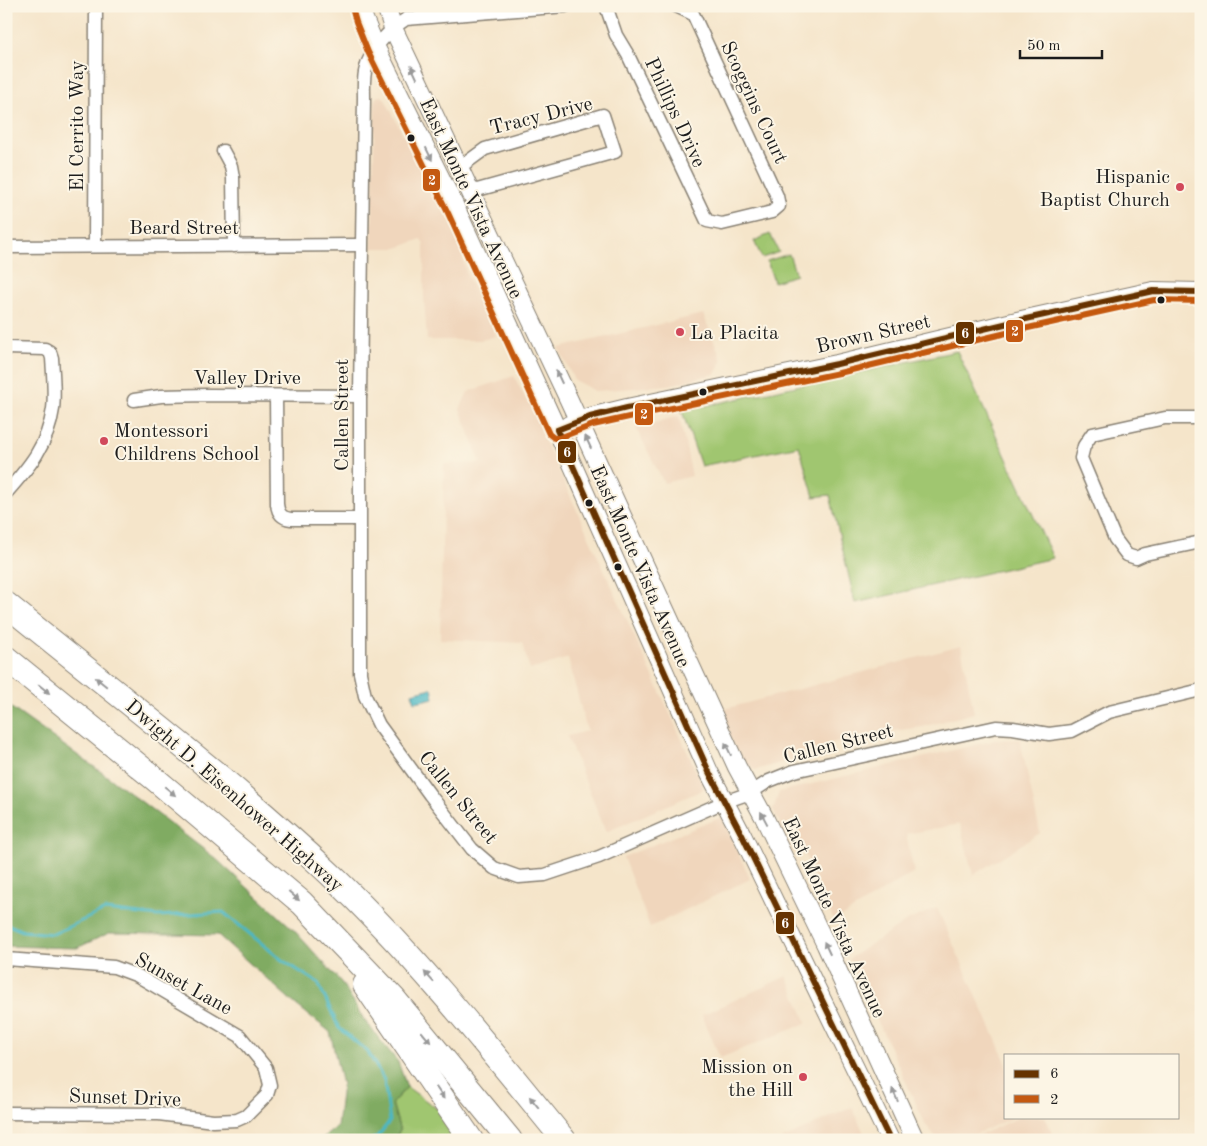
<svg xmlns="http://www.w3.org/2000/svg" width="1207" height="1146" font-family="'Old Standard TT',serif">
  <style>
    .built { fill: #f0d6bc }
    .green { fill: #a0c670; stroke: #5e7146 }
    .forest { fill: #80ab62; stroke: #4e643f }
    .water { fill: #4ab8c5; stroke: #336a70 }
    .lines { fill: none; stroke-linecap: round; stroke-linejoin: round }
    .stream { stroke: #4ab8c5; stroke-width: 3 }
    .street-casing { stroke: #888073; stroke-width: 15 }
    .secondary-casing { stroke: #888073; stroke-width: 20 }
    .highway-casing { stroke: #888073; stroke-width: 26 }
    .street { stroke: #fff; stroke-width: 12 }
    .secondary { stroke: #fff; stroke-width: 18 }
    .highway { stroke: #fff; stroke-width: 24 }
    .bus-1-casing { stroke: #fcf5e5; stroke-width: 10 }
    .bus-2-casing { stroke: #fcf5e5; stroke-width: 10 }
    .bus-1 { stroke: #630; stroke-width: 6 }
    .bus-2 { stroke: #c45911; stroke-width: 6 }
    .oneway { fill: #999 }
    .bus-dot { fill: #1c1c1c; stroke: #fcf5e5; stroke-width: 2 }
    .poi-dot { fill: #d1495b; stroke: #fcf5e5; stroke-width: 2 }
    .labels { text-anchor: middle; stroke-width: 4; stroke-linejoin: round; paint-order: stroke }
    .street-label { font-size: 20px; fill: #1c1c1c; stroke: #fcf5e5 }
    .poi-label { font-size: 20px; fill: #1c1c1c; stroke: #fcf5e5; text-anchor: end }
    .line-badge { stroke: #fcf5e5; stroke-width: 2 }
    .badge-label { font-size: 14px; text-anchor: middle; font-weight: bold; fill: #fff }
  </style>
  <rect width="100%" height="100%" fill="#fcf5e5"/>
  <filter id="ink" filterUnits="userSpaceOnUse"><feTurbulence type="fractalNoise" baseFrequency=".02" numOctaves="2"/><feDisplacementMap in="SourceGraphic" scale="10" xChannelSelector="R" yChannelSelector="G"/><feConvolveMatrix kernelMatrix="1 2 1 2 8 2 1 2 1" color-interpolation-filters="sRGB"/></filter>
  <filter id="wash" filterUnits="userSpaceOnUse"><feTurbulence type="fractalNoise" baseFrequency=".0096" numOctaves="4" result="noise"/><feDisplacementMap in="SourceGraphic" scale="20" xChannelSelector="R" yChannelSelector="G"/><feGaussianBlur stdDeviation="1.12" result="paint"/><feColorMatrix in="noise" values="0 0 0 0 0 0 0 0 0 0 0 0 0 0 0 0 0 1.4 0 .05"/><feComposite in="paint" operator="in"/></filter>
  <g filter="url(#wash)">
    <rect width="100%" height="100%" fill="#f5e5ca"/>
    <g class="built">
      <polygon points="382,96 385,99 426,180 436,187 463,252 462,255 467,275 496,336 482,340 427,340 424,299 424,244 421,239 397,248 372,248 375,101 376,97"/>
      <polygon points="703,314 722,361 715,374 669,385 595,391 574,380 559,348"/>
      <polygon points="514,376 526,400 535,408 545,428 540,430 704,788 700,791 606,832 567,736 587,731 568,658 530,670 522,643 440,639 444,464 481,463 460,409 468,392"/>
      <polygon points="679,416 692,476 664,483 636,428"/>
      <polygon points="961,646 974,713 922,727 871,734 831,743 799,758 755,770 736,753 721,710"/>
      <polygon points="1020,739 1040,833 973,875 960,824 906,834 914,872 834,921 804,852 795,854 773,810 779,792 996,740"/>
      <polygon points="722,817 750,879 650,927 623,857"/>
      <polygon points="937,908 1006,1062 1006,1117 1014,1117 963,1140 938,1140 926,1125 849,959 907,921"/>
      <polygon points="787,976 807,1023 720,1058 702,1015"/>
      <polygon points="852,1107 867,1140 781,1140"/>
      <polygon points="1019,1117 1045,1117 1055,1140 968,1140"/>
    </g>
    <g class="green">
      <polygon points="770,234 779,252 762,258 754,241"/>
      <polygon points="789,254 796,275 774,282 767,261"/>
      <polygon points="957,351 1053,558 855,603 830,495 814,497 799,446 701,466 682,411"/>
      <polygon points="407,1087 450,1118 461,1140 392,1140 400,1131 392,1103"/>
    </g>
    <polygon class="forest" points="6,704 125,789 215,858 292,928 341,982 365,1021 398,1062 407,1087 392,1103 400,1131 392,1140 320,1140 337,1127 342,1085 330,1032 295,1004 218,935 109,933 77,948 6,946"/>
    <polygon class="water" points="432,688 434,698 415,702 412,693"/>
    <g class="lines">
      <polyline class="stream" points="6,924 23,931 53,934 105,910 158,916 223,912 282,960 318,983 339,1028 368,1052 384,1080 390,1121 377,1137 371,1140"/>
    </g>
  </g>
  <g filter="url(#ink)">
    <g class="lines">
      <defs>
        <g id="street">
          <path d="M566,6L406,19C389,30 371,49 366,68C363,77 364,88 364,97L360,396V673L365,696L379,725L430,795L472,849L494,868L519,877L545,875L599,857L724,802L750,793L769,781L794,771L996,727L1013,728L1049,734L1072,731L1109,712L1201,690"/>
          <polyline points="606,6 616,35 628,55 707,221 722,224 772,212 779,206 777,196 693,14 676,6"/>
          <polyline points="223,151 231,166 233,177 234,246"/>
          <polyline points="459,168 485,149 603,115 615,152 470,192"/>
          <polyline points="95,246 96,6"/>
          <polyline points="6,247 361,245"/>
          <path d="M6,348L45,349L50,352L52,358C53,375 55,393 53,409C48,445 29,467 6,493"/>
          <path d="M276,396L277,504C278,513 281,518 291,519H359"/>
          <polyline points="134,400 161,396 207,395 360,396"/>
          <polyline points="1201,418 1165,418 1092,434 1084,446 1081,458 1115,539 1127,555 1136,558 1145,554 1201,542"/>
          <polyline points="6,959 114,967 138,976 240,1036 266,1068 270,1085 267,1095 246,1116 237,1120 213,1121 159,1114 6,1113"/>
        </g>
        <g id="secondary">
          <polyline points="361,6 364,19 376,48 456,209 557,430 709,772 743,837 890,1140"/>
          <polyline points="386,6 393,28 569,400 737,767 764,817 826,945 915,1140"/>
          <polyline points="569,425 590,417 627,408 837,364 1017,321 1135,295 1153,291 1201,292"/>
        </g>
        <g id="highway">
          <path d="M6,604C115,693 228,778 330,874C416,956 489,1048 564,1140"/>
          <polyline points="6,658 155,779 302,903 394,999 510,1140"/>
          <polyline points="365,985 471,1140"/>
        </g>
      </defs>
      <use href="#street" class="street-casing"/>
      <use href="#secondary" class="secondary-casing"/>
      <use href="#highway" class="highway-casing"/>
      <use href="#street" class="street"/>
      <use href="#secondary" class="secondary"/>
      <use href="#highway" class="highway"/>
      <defs>
        <polyline id="bus-1" points="890,1140 743,837 709,772 557,430 590,417 627,408 837,364 1017,321 1153,291 1201,292"/>
        <polyline id="bus-2" points="352,8 356,22 368,52 448,213 549,434 554,438 559,438 593,425 629,417 839,373 1019,330 1154,300 1201,301"/>
      </defs>
      <use href="#bus-1" class="bus-1-casing"/>
      <use href="#bus-2" class="bus-2-casing"/>
      <use href="#bus-1" class="bus-1"/>
      <use href="#bus-2" class="bus-2"/>
    </g>
    <defs><path id="oneway-solid" d="M-6-.8H1V-3.2L6.5 0L1 3.2V.8H-6Z" transform="scale(1.25)"/></defs>
    <g class="oneway">
      <use href="#oneway-solid" transform="translate(414 72) rotate(-115)"/>
      <use href="#oneway-solid" transform="translate(429 154) rotate(64)"/>
      <use href="#oneway-solid" transform="translate(559 377) rotate(-115)"/>
      <use href="#oneway-solid" transform="translate(588 442) rotate(-115)"/>
      <use href="#oneway-solid" transform="translate(101 682) rotate(-141)"/>
      <use href="#oneway-solid" transform="translate(44 689) rotate(39)"/>
      <use href="#oneway-solid" transform="translate(728 749) rotate(-115)"/>
      <use href="#oneway-solid" transform="translate(170 791) rotate(40)"/>
      <use href="#oneway-solid" transform="translate(764 818) rotate(-118)"/>
      <use href="#oneway-solid" transform="translate(294 896) rotate(41)"/>
      <use href="#oneway-solid" transform="translate(827 948) rotate(-115)"/>
      <use href="#oneway-solid" transform="translate(429 977) rotate(-132)"/>
      <use href="#oneway-solid" transform="translate(426 1037) rotate(50)"/>
      <use href="#oneway-solid" transform="translate(440 1093) rotate(56)"/>
      <use href="#oneway-solid" transform="translate(895 1095) rotate(-114)"/>
      <use href="#oneway-solid" transform="translate(534 1102) rotate(-129)"/>
    </g>
  </g>
  <g class="bus-dot">
    <circle cx="411" cy="138" r="4.5"/>
    <circle cx="1161" cy="300" r="4.5"/>
    <circle cx="703" cy="392" r="4.5"/>
    <circle cx="589" cy="503" r="4.5"/>
    <circle cx="618" cy="567" r="4.5"/>
  </g>
  <g class="poi-dot">
    <circle cx="1180" cy="187" r="5"/>
    <circle cx="680" cy="332" r="5"/>
    <circle cx="104" cy="441" r="5"/>
    <circle cx="803" cy="1077" r="5"/>
  </g>
  <g class="labels">
    <g class="street-label">
      <text transform="translate(755 102) rotate(65)" y="7">Scoggins Court</text>
      <text transform="translate(676 112) rotate(65)" y="7">Phillips Drive</text>
      <text transform="translate(541 115) rotate(-14)" y="7">Tracy Drive</text>
      <text transform="translate(76 126) rotate(-90)" y="7">El Cerrito Way</text>
      <text transform="translate(472 198) rotate(65)" y="7">East Monte Vista Avenue</text>
      <text x="184" y="234">Beard Street</text>
      <text transform="translate(873 333) rotate(-13)" y="7">Brown Street</text>
      <text x="247" y="384">Valley Drive</text>
      <text transform="translate(341 415) rotate(-90)" y="7">Callen Street</text>
      <text transform="translate(641 566) rotate(66)" y="7">East Monte Vista Avenue</text>
      <text transform="translate(838 743) rotate(-14)" y="7">Callen Street</text>
      <text transform="translate(235 795) rotate(41)" y="7">Dwight D. Eisenhower Highway</text>
      <text transform="translate(459 797) rotate(51)" y="7">Callen Street</text>
      <text transform="translate(835 917) rotate(65)" y="7">East Monte Vista Avenue</text>
      <text transform="translate(184 983) rotate(29)" y="7">Sunset Lane</text>
      <text transform="translate(125 1097) rotate(2)" y="7">Sunset Drive</text>
    </g>
    <g class="poi-label">
      <text x="1170" y="183">Hispanic<tspan x="1170" dy="23">Baptist Church</tspan></text>
      <text x="690" y="339" text-anchor="start">La Placita</text>
      <text x="114" y="437" text-anchor="start">Montessori<tspan x="114" dy="23">Childrens School</tspan></text>
      <text x="793" y="1073">Mission on<tspan x="793" dy="23">the Hill</tspan></text>
    </g>
  </g>
  <g class="line-badge">
    <rect x="422" y="168" width="19" height="24" rx="5" fill="#c45911"/>
    <rect x="1005" y="319" width="19" height="24" rx="5" fill="#c45911"/>
    <rect x="955" y="321" width="20" height="24" rx="5" fill="#630"/>
    <rect x="634" y="402" width="20" height="24" rx="5" fill="#c45911"/>
    <rect x="557" y="440" width="20" height="24" rx="5" fill="#630"/>
    <rect x="775" y="911" width="20" height="24" rx="5" fill="#630"/>
  </g>
  <g class="badge-label">
    <text x="432" y="185">2</text>
    <text x="1015" y="336">2</text>
    <text x="965" y="338">6</text>
    <text x="644" y="419">2</text>
    <text x="567" y="457">6</text>
    <text x="785" y="928">6</text>
  </g>
  <rect width="1207" height="1146" fill="none" stroke="#fcf5e5" stroke-width="25"/>
  <rect x="1004" y="1054" width="175" height="65" fill="#fcf5e5" stroke="#a29e95"/>
  <rect x="1014" y="1070" width="25" height="8" fill="#663300" stroke="#a29e95"/>
  <text x="1050" y="1078" font-size="15" fill="#1c1c1c">6</text>
  <rect x="1014" y="1095" width="25" height="8" fill="#c45911" stroke="#a29e95"/>
  <text x="1050" y="1104" font-size="15" fill="#1c1c1c">2</text>
  <path d="M1020 50v8h82v-8" fill="none" stroke="#1c1c1c" stroke-width="2.5"/>
  <text x="1027" y="50" font-size="15" fill="#1c1c1c" stroke="#fcf5e5" stroke-width="4" paint-order="stroke">50 m</text>
</svg>
